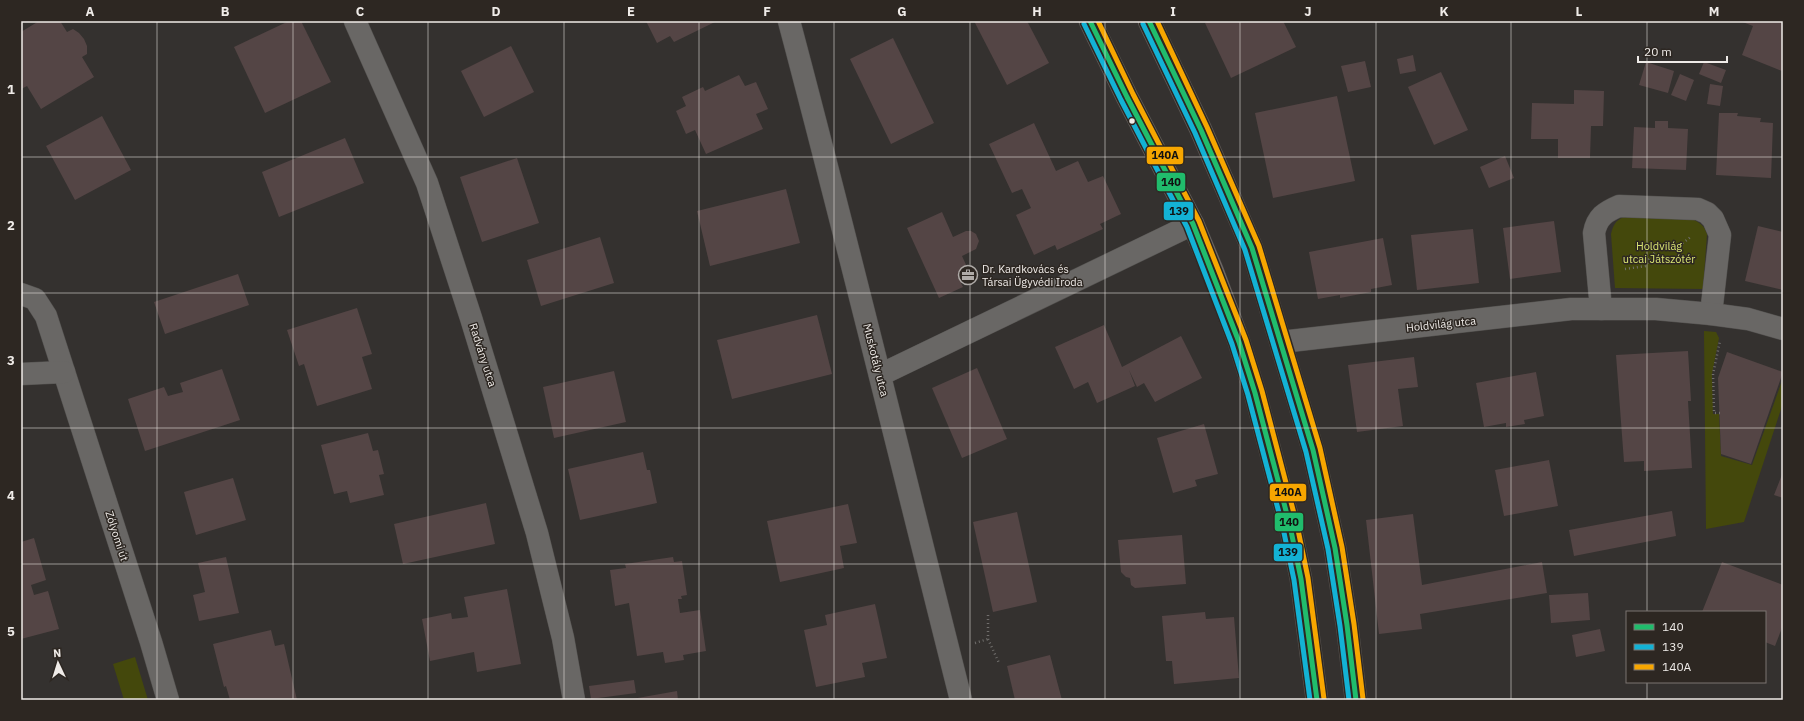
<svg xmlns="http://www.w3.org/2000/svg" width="1804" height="721" font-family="'IBM Plex Sans',sans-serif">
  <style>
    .green { fill: #44480c }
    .building { fill: #544545 }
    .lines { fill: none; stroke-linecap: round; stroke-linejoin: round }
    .minor-casing { stroke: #52504e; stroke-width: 23 }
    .primary-casing { stroke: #52504e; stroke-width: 23 }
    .path { stroke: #706e6c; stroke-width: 2.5; stroke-dasharray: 1 3; stroke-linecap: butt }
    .minor { stroke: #696765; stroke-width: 22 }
    .primary { stroke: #716a66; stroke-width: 22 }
    .bus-1-casing { stroke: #2d2722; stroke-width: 8 }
    .bus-2-casing { stroke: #2d2722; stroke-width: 8 }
    .bus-3-casing { stroke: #2d2722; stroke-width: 8 }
    .bus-1 { stroke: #20bc6c; stroke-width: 5 }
    .bus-2 { stroke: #13b2d5; stroke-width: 5 }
    .bus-3 { stroke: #f7a600; stroke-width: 5 }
    .grid { fill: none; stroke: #efebe8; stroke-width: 1; stroke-opacity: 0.55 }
    .bus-dot { fill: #efebe8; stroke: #2d2722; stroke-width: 1.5 }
    .labels { text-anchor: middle; stroke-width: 3; stroke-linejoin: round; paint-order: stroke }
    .park-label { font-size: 11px; fill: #dae572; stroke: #2d2722 }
    .poi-label { font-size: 11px; fill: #efebe8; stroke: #2d2722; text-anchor: start }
    .street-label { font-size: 11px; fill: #efebe8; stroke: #2d2722 }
    .line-badge { stroke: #2d2722; stroke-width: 1.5 }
    .pale-badge-label { font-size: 11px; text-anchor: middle; font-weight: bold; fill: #111 }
    .neatline { fill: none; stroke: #efebe8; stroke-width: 1.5 }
    .grid-label { font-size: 13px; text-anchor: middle; font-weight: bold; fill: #efebe8 }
  </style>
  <rect width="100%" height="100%" fill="#34312f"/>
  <g class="green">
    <path d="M1624,217L1690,218C1699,222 1704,225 1707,234L1703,289L1615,288L1611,234C1613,225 1616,220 1624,217Z"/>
    <polygon points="1704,331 1716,332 1719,338 1712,374 1713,414 1719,414 1721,456 1752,465 1783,378 1783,403 1744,522 1706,529"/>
    <polygon points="135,657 148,700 124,700 113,664"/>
  </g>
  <g class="building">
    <polygon points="39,21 60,21 67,32 73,29 79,33 84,39 87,46 87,54 82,57 94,77 41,109 27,86 21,89 21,32"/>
    <polygon points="289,21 301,21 331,82 265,113 234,47"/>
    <polygon points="646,21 717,21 674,42 670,36 657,43"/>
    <polygon points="974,21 1027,21 1049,63 1007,85"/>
    <polygon points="1209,21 1283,21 1296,47 1231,78 1205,23"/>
    <polygon points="1740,21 1783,21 1782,71 1742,55 1753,26"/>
    <polygon points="893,38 934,123 891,144 850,59"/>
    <polygon points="511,46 534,92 484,117 461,71"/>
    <polygon points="1413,55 1416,71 1400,74 1397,59"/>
    <polygon points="1365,61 1371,87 1348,92 1341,66"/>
    <polygon points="1646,62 1674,71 1668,93 1639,85"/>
    <polygon points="1704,62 1726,70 1721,83 1699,74"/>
    <polygon points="1441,72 1468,130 1434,145 1408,87"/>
    <polygon points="1680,74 1694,80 1686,101 1671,95"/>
    <polygon points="739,75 745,86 756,82 768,109 756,114 763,129 706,154 695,130 686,134 676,111 686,106 682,97 703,87 705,91"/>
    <polygon points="1710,84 1723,86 1720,106 1707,104"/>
    <polygon points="1574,90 1604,91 1603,126 1591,126 1590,158 1558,158 1558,139 1531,139 1532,103 1574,104"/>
    <polygon points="1337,96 1355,181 1273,198 1255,113"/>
    <polygon points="1719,113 1738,113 1737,116 1761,118 1760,122 1773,123 1771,178 1716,175"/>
    <polygon points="102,116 131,170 75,200 46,146"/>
    <polygon points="1655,121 1668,121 1668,128 1688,129 1686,170 1632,168 1634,127 1655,128"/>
    <polygon points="1034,123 1056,171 1078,161 1088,182 1103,176 1121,214 1100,224 1103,229 1057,250 1055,245 1034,255 1016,215 1031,208 1022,189 1012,193 989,144"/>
    <polygon points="345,138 364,183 279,217 262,172"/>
    <polygon points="1505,156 1514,178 1489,188 1480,167"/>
    <polygon points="517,158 539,223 482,242 460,177"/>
    <polygon points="786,189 800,243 710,266 697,211"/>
    <polygon points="942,212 953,237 966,231 971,231 976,234 979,241 976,249 962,256 972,278 961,283 963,287 939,298 907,228"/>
    <polygon points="1554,221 1561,272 1510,279 1503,228"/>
    <polygon points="1758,226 1783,232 1783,290 1745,281"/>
    <polygon points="1473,229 1479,283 1417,290 1411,235"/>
    <polygon points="600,237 614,283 541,306 527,260"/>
    <polygon points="1383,238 1392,285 1371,289 1371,292 1340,298 1340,295 1318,299 1309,252"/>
    <polygon points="238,274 249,305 165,334 154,302"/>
    <polygon points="357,308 372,354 362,357 372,389 317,406 304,364 299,366 287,330"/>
    <polygon points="817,315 832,374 732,399 717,340"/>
    <polygon points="1104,325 1122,367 1181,336 1202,378 1155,402 1144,383 1137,387 1129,370 1135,386 1097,403 1088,382 1074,389 1055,347"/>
    <polygon points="1688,351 1691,401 1688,401 1692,468 1644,471 1644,461 1624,462 1616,355"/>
    <polygon points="1727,352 1783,372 1751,464 1721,454 1718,378"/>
    <polygon points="1414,357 1418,387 1398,389 1403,426 1357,432 1348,365"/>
    <polygon points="977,368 1007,439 962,458 932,388"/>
    <polygon points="222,369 240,420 145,451 128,399 164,387 168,396 183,392 180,383"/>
    <polygon points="614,371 626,422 554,438 543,387"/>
    <polygon points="1536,372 1544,416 1524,420 1525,424 1506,427 1506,423 1484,427 1476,383"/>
    <polygon points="1204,424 1218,474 1195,480 1197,486 1173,493 1157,438"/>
    <polygon points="368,433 373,451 378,450 384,474 379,475 384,495 350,503 347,491 334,494 321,445"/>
    <polygon points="643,452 647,470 650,470 657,503 580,520 568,469"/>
    <polygon points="1549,460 1558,506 1504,516 1495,470"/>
    <polygon points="1783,472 1783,498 1774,495"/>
    <polygon points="233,478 246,520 196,535 184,492"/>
    <polygon points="486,503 495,544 403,564 394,524"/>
    <polygon points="848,504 857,543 840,546 844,568 780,582 767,521"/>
    <polygon points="1672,511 1676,536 1574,556 1569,530"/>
    <polygon points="1017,512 1037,602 993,612 973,522"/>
    <polygon points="1413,514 1422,585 1542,562 1547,593 1420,614 1422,629 1379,634 1366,520"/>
    <polygon points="1182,535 1186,584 1135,588 1131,585 1130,578 1126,577 1121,572 1118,540"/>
    <polygon points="34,538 46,580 31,585 34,595 48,591 59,629 21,639 21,542"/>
    <polygon points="226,557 239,613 199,621 193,595 205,592 198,563"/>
    <polygon points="673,557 674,562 682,561 687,595 681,596 682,599 678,599 680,613 700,610 706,651 683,655 684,660 665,663 663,652 637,656 629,603 615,606 610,570 626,568 625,564"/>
    <polygon points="1722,562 1783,585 1783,625 1775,646 1765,642 1765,612 1702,612"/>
    <polygon points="507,589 521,664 477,672 474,652 430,661 422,619 451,613 452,619 468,617 464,597"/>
    <polygon points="1588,593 1590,620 1551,623 1549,595"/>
    <polygon points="875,604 887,658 862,663 865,677 816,687 804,630 827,625 825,615"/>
    <polygon points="1205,612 1206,619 1234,617 1239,678 1174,684 1172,661 1166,661 1162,616"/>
    <polygon points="1600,629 1605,651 1576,657 1572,635"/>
    <polygon points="271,630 275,646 284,644 297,700 230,700 226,686 224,687 213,644"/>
    <polygon points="1050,655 1062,700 1015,700 1007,666"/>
    <polygon points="634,680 636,693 591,699 589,686"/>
    <polygon points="677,691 678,700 632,700 632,699"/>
  </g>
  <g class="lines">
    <defs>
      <g id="minor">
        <polyline points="355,21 427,183 471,318 537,533 563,638 574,700"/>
        <path d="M789,21C849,247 904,474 961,700"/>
        <polyline points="21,294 35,299 46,316 151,642 168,700"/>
        <path d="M1601,309L1594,233C1597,217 1605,212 1619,206L1698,209L1707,213L1713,219L1720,235L1711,314"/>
        <polyline points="1281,342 1571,309 1656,309 1711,314 1748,319 1783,329"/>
        <polyline points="21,374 64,372"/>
        <polyline points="880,375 1193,224"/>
      </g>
      <g id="primary">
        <polyline points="1090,21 1127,97 1193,224 1213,272 1239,342 1255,393 1290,526 1301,579 1317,700"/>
        <polyline points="1149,21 1201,130 1252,248 1313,450 1335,548 1347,625 1356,700"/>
      </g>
    </defs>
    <use href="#minor" class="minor-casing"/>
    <use href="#primary" class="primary-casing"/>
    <g class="path">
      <polyline points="1625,269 1646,266 1649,259 1658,249 1679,246 1692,236"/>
      <polyline points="1720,413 1714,413 1713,374 1720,341"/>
      <polyline points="988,615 988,639 999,663"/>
      <polyline points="975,643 988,639"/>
    </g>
    <use href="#minor" class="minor"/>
    <use href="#primary" class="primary"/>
    <defs>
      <g id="bus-1">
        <polyline points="1090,21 1127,97 1193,224 1239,342 1255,393 1290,526 1301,579 1317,700"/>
        <polyline points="1149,21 1201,130 1252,248 1313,450 1335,548 1347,625 1356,700"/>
      </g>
      <g id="bus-2">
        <polyline points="1084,24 1121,100 1187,227 1232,344 1248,395 1283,528 1294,580 1310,700"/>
        <polyline points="1143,24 1195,133 1245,250 1306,452 1328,549 1340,626 1349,700"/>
      </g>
      <g id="bus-3">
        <polyline points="1098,21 1133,94 1199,221 1246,340 1262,391 1297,525 1308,578 1324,699"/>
        <polyline points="1157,21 1207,127 1259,246 1320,448 1342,547 1354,624 1363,699"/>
      </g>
    </defs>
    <use href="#bus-1" class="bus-1-casing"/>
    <use href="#bus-2" class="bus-2-casing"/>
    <use href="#bus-3" class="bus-3-casing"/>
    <use href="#bus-1" class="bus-1"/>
    <use href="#bus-2" class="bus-2"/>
    <use href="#bus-3" class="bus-3"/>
  </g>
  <path class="grid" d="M157,21V700M293,21V700M428,21V700M564,21V700M699,21V700M834,21V700M970,21V700M1105,21V700M1240,21V700M1376,21V700M1511,21V700M1647,21V612M21,157H1783M21,293H1783M21,428H1783M21,564H1783M1647,682V700"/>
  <defs>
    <symbol id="office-ring" viewBox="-11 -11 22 22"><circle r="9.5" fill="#2d2722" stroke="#aeaaa7" stroke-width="1.5"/><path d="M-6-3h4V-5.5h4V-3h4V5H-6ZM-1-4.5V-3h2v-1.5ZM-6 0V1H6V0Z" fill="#aeaaa7"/></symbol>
  </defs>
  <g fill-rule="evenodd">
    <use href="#office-ring" x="957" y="264" width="22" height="22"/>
  </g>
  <circle class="bus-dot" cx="1132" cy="121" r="3.5"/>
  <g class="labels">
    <g class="park-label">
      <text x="1659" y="250">Holdvilág<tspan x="1659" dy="13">utcai Játszótér</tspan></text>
    </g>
    <g class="poi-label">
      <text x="982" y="273">Dr. Kardkovács és<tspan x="982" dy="13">Társai Ügyvédi Iroda</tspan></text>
    </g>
    <g class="street-label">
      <text transform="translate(1441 324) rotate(-6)" y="4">Holdvilág utca</text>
      <text transform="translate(483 355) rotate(72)" y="4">Radvány utca</text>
      <text transform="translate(876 360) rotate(76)" y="4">Muskotály utca</text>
      <text transform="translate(117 536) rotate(72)" y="4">Zólyomi út</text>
    </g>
  </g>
  <g class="line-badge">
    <rect x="1146" y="146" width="38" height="19" rx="4" fill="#f7a600"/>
    <rect x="1156" y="172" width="30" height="20" rx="4" fill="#20bc6c"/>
    <rect x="1163" y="201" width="31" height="20" rx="4" fill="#13b2d5"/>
    <rect x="1269" y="483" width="38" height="19" rx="4" fill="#f7a600"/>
    <rect x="1274" y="512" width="30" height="20" rx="4" fill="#20bc6c"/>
    <rect x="1273" y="543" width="30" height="19" rx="4" fill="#13b2d5"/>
  </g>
  <g class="pale-badge-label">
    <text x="1165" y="159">140A</text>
    <text x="1171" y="186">140</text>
    <text x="1179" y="215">139</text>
    <text x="1288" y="496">140A</text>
    <text x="1289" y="526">140</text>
    <text x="1288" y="556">139</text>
  </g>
  <rect width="1804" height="721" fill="none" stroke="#2d2722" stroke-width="44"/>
  <rect x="1626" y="611" width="140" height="72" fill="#2d2722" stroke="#7b7571"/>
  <rect x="1634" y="624" width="20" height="6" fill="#20bc6c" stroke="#7b7571"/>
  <text x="1662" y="631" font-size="12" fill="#efebe8">140</text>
  <rect x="1634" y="644" width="20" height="6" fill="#13b2d5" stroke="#7b7571"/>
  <text x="1662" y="651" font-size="12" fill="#efebe8">139</text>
  <rect x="1634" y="664" width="20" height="6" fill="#f7a600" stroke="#7b7571"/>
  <text x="1662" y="671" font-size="12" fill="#efebe8">140A</text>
  <g transform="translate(58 663) rotate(356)" stroke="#2d2722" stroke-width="3" paint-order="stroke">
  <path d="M0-3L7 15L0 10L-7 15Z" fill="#efebe8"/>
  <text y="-6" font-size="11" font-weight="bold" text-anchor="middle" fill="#efebe8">N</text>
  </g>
  <path d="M1638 56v6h89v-6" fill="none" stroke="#efebe8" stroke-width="2"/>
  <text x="1644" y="56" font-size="12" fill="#efebe8" stroke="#2d2722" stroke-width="3" paint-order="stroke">20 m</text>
  <rect x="22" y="22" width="1760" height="677" class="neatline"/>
  <g class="grid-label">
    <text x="90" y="16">A</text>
    <text x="225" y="16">B</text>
    <text x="360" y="16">C</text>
    <text x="496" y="16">D</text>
    <text x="631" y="16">E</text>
    <text x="767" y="16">F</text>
    <text x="902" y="16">G</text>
    <text x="1037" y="16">H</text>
    <text x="1173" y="16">I</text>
    <text x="1308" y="16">J</text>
    <text x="1444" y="16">K</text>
    <text x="1579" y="16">L</text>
    <text x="1714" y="16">M</text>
    <text x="11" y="94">1</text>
    <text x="11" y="230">2</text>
    <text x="11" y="365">3</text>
    <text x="11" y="500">4</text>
    <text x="11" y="636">5</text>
  </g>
</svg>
